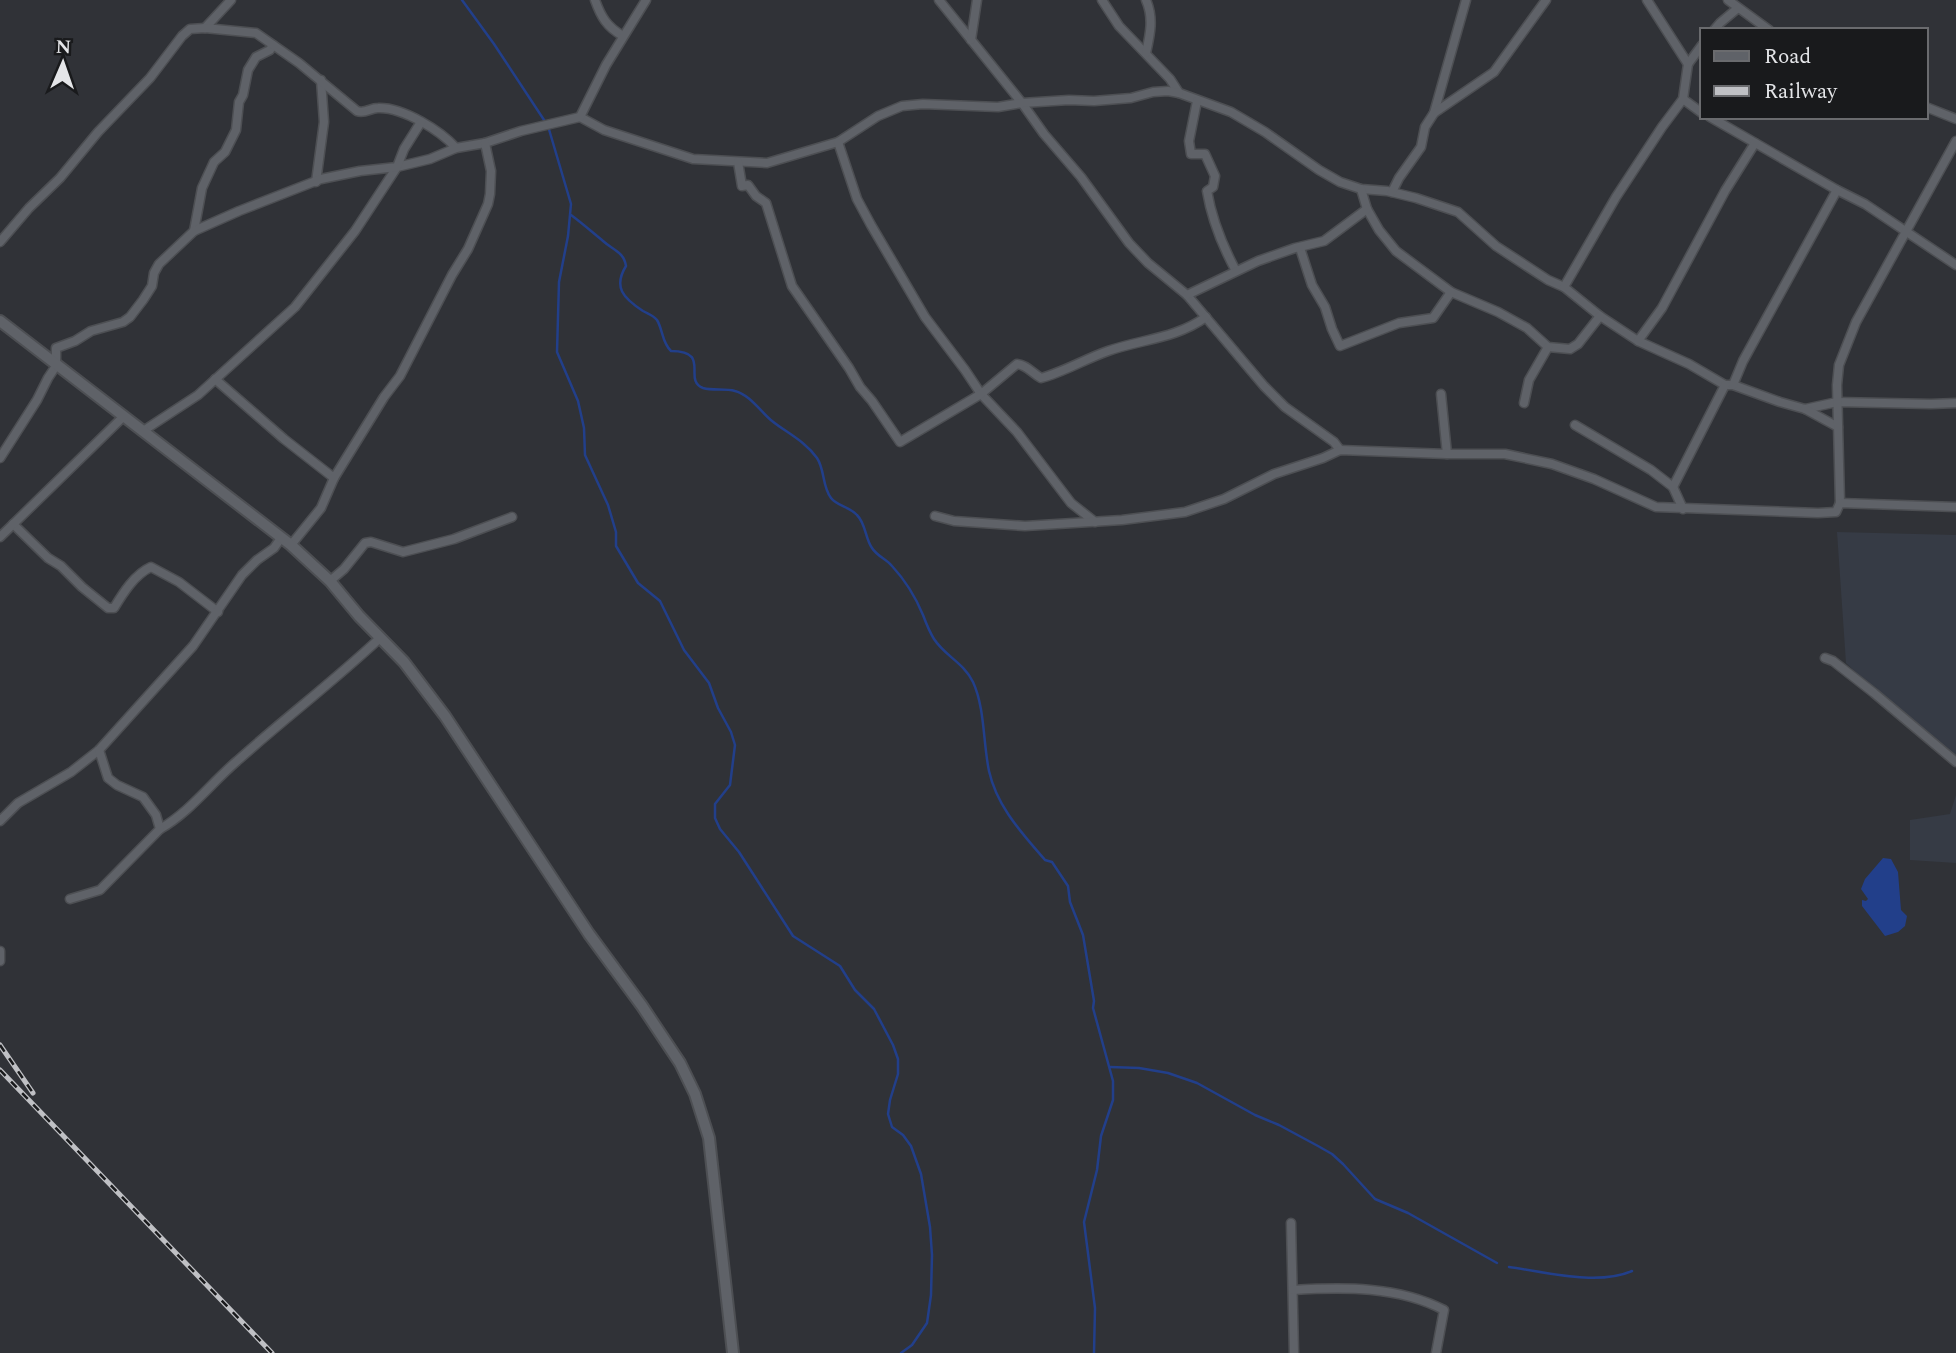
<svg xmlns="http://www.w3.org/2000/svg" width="1956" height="1353" font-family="Spectral,serif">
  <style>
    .built { fill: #363b45 }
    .water { fill: #223f8a }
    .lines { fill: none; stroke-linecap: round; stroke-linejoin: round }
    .stream { stroke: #223f8a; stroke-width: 2.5 }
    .minor-casing { stroke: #4d4f53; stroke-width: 11 }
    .tertiary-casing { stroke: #4d4f53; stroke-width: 14 }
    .minor { stroke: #5f6268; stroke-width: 8 }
    .tertiary { stroke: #5f6268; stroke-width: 10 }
    .rail-casing { stroke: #bfc0c4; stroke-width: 5 }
    .rail { stroke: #191a1c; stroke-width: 2.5; stroke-dasharray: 8; stroke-linecap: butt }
  </style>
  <rect width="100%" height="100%" fill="#303237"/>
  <g class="built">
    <polygon points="1837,532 1956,535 1956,767 1846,663"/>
    <polygon points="1956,795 1956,863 1910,860 1910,820 1950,814"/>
  </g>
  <polygon class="water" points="1883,858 1891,859 1898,872 1901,910 1907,916 1905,926 1898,932 1885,936 1862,906 1862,900 1866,901 1868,899 1861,889 1865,879"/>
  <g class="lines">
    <g class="stream">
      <polyline points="462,0 494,44 548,126 571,204 568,236 559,282 557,352 578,401 584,428 585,455 608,505 616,532 616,546 638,583 660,601 684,650 709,683 718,708 731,732 735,745 730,785 715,804 715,818 720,829 739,852 793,936 840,966 855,990 874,1009 893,1045 898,1059 898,1074 890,1100 888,1114 892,1127 903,1135 911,1146 921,1174 930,1227 932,1255 931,1295 927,1323 912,1345 901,1353"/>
      <path d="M571,215C582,223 592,232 603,241C613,250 624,252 626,266C613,287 623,298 643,311C648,314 653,315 657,320C663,330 662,343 671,351C712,351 682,380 703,388C713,391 725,388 735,391C750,395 760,411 772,421C787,433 805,441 817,458C825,470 822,486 831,498C837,506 850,507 857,515C866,524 865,538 872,548C877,556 886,559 892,566C904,579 916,598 923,615C926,623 929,631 934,639C945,656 964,663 973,682C985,708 983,743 989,771C997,807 1022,833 1045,860L1052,862L1068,886L1070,902L1083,935L1094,1001L1093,1008L1113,1081V1100L1101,1136L1097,1170L1084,1222L1095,1308L1094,1353"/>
      <polyline points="1110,1067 1139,1068 1168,1073 1197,1083 1255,1115 1279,1125 1318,1146 1332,1154 1343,1164 1375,1199 1408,1213 1497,1263"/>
      <path d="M1509,1267C1546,1272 1597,1286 1632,1271"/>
    </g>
    <defs>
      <g id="minor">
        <path d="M595,0C601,17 607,27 623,36"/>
        <polyline points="939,0 1022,103 1044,134 1081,177 1129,243 1148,263 1187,295 1264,386 1285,407 1334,442 1340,450"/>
        <polyline points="1102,0 1119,26 1170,79 1179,93 1231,112 1265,132 1319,170 1340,182 1361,189 1387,191 1416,198 1458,212 1496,246 1548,280 1564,287 1600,316 1638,341 1689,364 1725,385 1733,385 1780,402 1805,409 1837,402 1931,404 1956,403"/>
        <path d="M1146,0C1154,18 1150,35 1146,53"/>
        <polyline points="1728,0 1769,30"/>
        <polyline points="205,28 231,0"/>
        <polyline points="1714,30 1720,23 1738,8"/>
        <polyline points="971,40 977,0"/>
        <polyline points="1688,64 1702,45"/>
        <polyline points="1683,99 1702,113"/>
        <path d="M1197,101L1189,141L1191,154H1205L1215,176L1213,187L1207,191C1212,221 1222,245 1236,271"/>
        <polyline points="1926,107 1956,119"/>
        <polyline points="1434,113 1466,0"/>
        <polyline points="580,117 604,130 693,159 767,163 838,142 878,116 902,106 923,104 998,107 1022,103 1069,100 1094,101 1131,98 1153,92 1168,91 1179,93"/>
        <polyline points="1710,117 1837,190 1865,204 1956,265"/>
        <polyline points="838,142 857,199 871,225 925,317 965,370 981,394 1017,432 1071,503 1095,522"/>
        <path d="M738,162L742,186L748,185L756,196L766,203L792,286L849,368L860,387L872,401L900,442L981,394L1017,364C1027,365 1032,373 1041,378C1064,372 1085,359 1108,351C1142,339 1175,339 1206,317"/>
        <polyline points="316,182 324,122 321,80"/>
        <polyline points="1361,189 1367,209 1379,230 1396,251 1451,292 1498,312 1527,328 1548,347 1570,349 1578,344 1600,316"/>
        <polyline points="1392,192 1399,178 1421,147 1425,127 1434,113 1494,72 1546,0"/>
        <polyline points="194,231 202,188 214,162 225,152 236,130 239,102 243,95 248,70 256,57 270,50 273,45"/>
        <path d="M0,242L29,208L60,178L98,132L150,78L182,36L190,29L205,28L256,33L299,63L357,111C365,114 370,108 378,108C403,107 441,131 456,148"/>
        <polyline points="1300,248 1312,285 1325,307 1332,329 1340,346 1399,323 1433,318 1451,292"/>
        <polyline points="1564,287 1616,197 1662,127 1683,99 1688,64 1647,0"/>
        <polyline points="1187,295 1258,261 1295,248 1324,241 1367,209"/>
        <polyline points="1638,341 1662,308 1725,191 1755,143"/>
        <polyline points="215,379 284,439 334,478"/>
        <polyline points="1733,385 1743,361 1837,190"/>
        <polyline points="1441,394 1447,454"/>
        <polyline points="1524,403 1529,380 1548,347"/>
        <polyline points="1805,409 1838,427"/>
        <polyline points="1575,425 1651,470 1673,487 1683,509"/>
        <polyline points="143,431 198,395 295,307 355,231 397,167 430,159 456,148 485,143 521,131 580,117 606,65 646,0"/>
        <polyline points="0,458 37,400 48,378 56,366 56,348 75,341 91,331 123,322 130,317 143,300 152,286 154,273 159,264 194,231 239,211 321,179 360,171 397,167 404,149 421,122"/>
        <polyline points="1673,487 1725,385"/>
        <polyline points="1840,503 1837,385 1839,365 1856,322 1956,141"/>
        <polyline points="935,516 954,521 1025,526 1122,520 1185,512 1224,499 1274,474 1323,458 1340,450 1447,454 1505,454 1552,464 1594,479 1656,507 1818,513 1836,512 1840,503 1956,507"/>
        <path d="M13,524L48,558L61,566L82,587L108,608H114C123,593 135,574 151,567L179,582L218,612"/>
        <polyline points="0,537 123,417"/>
        <polyline points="291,545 321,508 334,478 384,397 400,376 452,275 468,249 488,204 490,194 491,171 485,143"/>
        <polyline points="330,581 344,569 365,543 371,542 403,552 411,550 454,539 512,517"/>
        <polyline points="1825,658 1833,661 1874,693 1956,762"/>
        <polyline points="0,821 18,803 71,772 99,750 193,646 242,575 257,560 274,548 281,538"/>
        <path d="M160,829C191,811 210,784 237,761C284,719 334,681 380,638"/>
        <polyline points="70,899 100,890 160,829 156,815 143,797 117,785 108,778 99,750"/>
        <polyline points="0,951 0,961"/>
        <polyline points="1291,1223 1294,1353"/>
        <path d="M1293,1290C1344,1287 1398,1286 1444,1310L1436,1353"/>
      </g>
      <polyline id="tertiary" points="0,321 291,545 330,581 359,616 404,662 445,716 589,934 642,1006 680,1063 695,1094 709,1138 733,1353"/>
    </defs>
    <use href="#minor" class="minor-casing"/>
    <use href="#tertiary" class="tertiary-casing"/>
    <use href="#minor" class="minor"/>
    <use href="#tertiary" class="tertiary"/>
    <defs>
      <g id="rail">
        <polyline points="0,1045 33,1093"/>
        <polyline points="0,1070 272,1353"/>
      </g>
    </defs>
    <use href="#rail" class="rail-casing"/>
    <use href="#rail" class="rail"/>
  </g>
  <rect x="1700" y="28" width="228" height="91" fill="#191a1c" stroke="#6a6b6e" stroke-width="2"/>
  <rect x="1714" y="51" width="35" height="10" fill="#5f6268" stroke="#6a6b6e" stroke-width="2"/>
  <text x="1764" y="63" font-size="21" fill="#e4e5e8">Road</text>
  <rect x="1714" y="86" width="35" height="10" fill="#bfc0c4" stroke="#6a6b6e" stroke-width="2"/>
  <text x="1764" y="98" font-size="21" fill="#e4e5e8">Railway</text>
  <g transform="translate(63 63) rotate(2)" stroke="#191a1c" stroke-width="5" paint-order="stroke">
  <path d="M0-5L12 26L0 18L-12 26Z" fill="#e4e5e8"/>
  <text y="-10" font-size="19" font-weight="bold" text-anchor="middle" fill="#e4e5e8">N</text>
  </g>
</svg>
